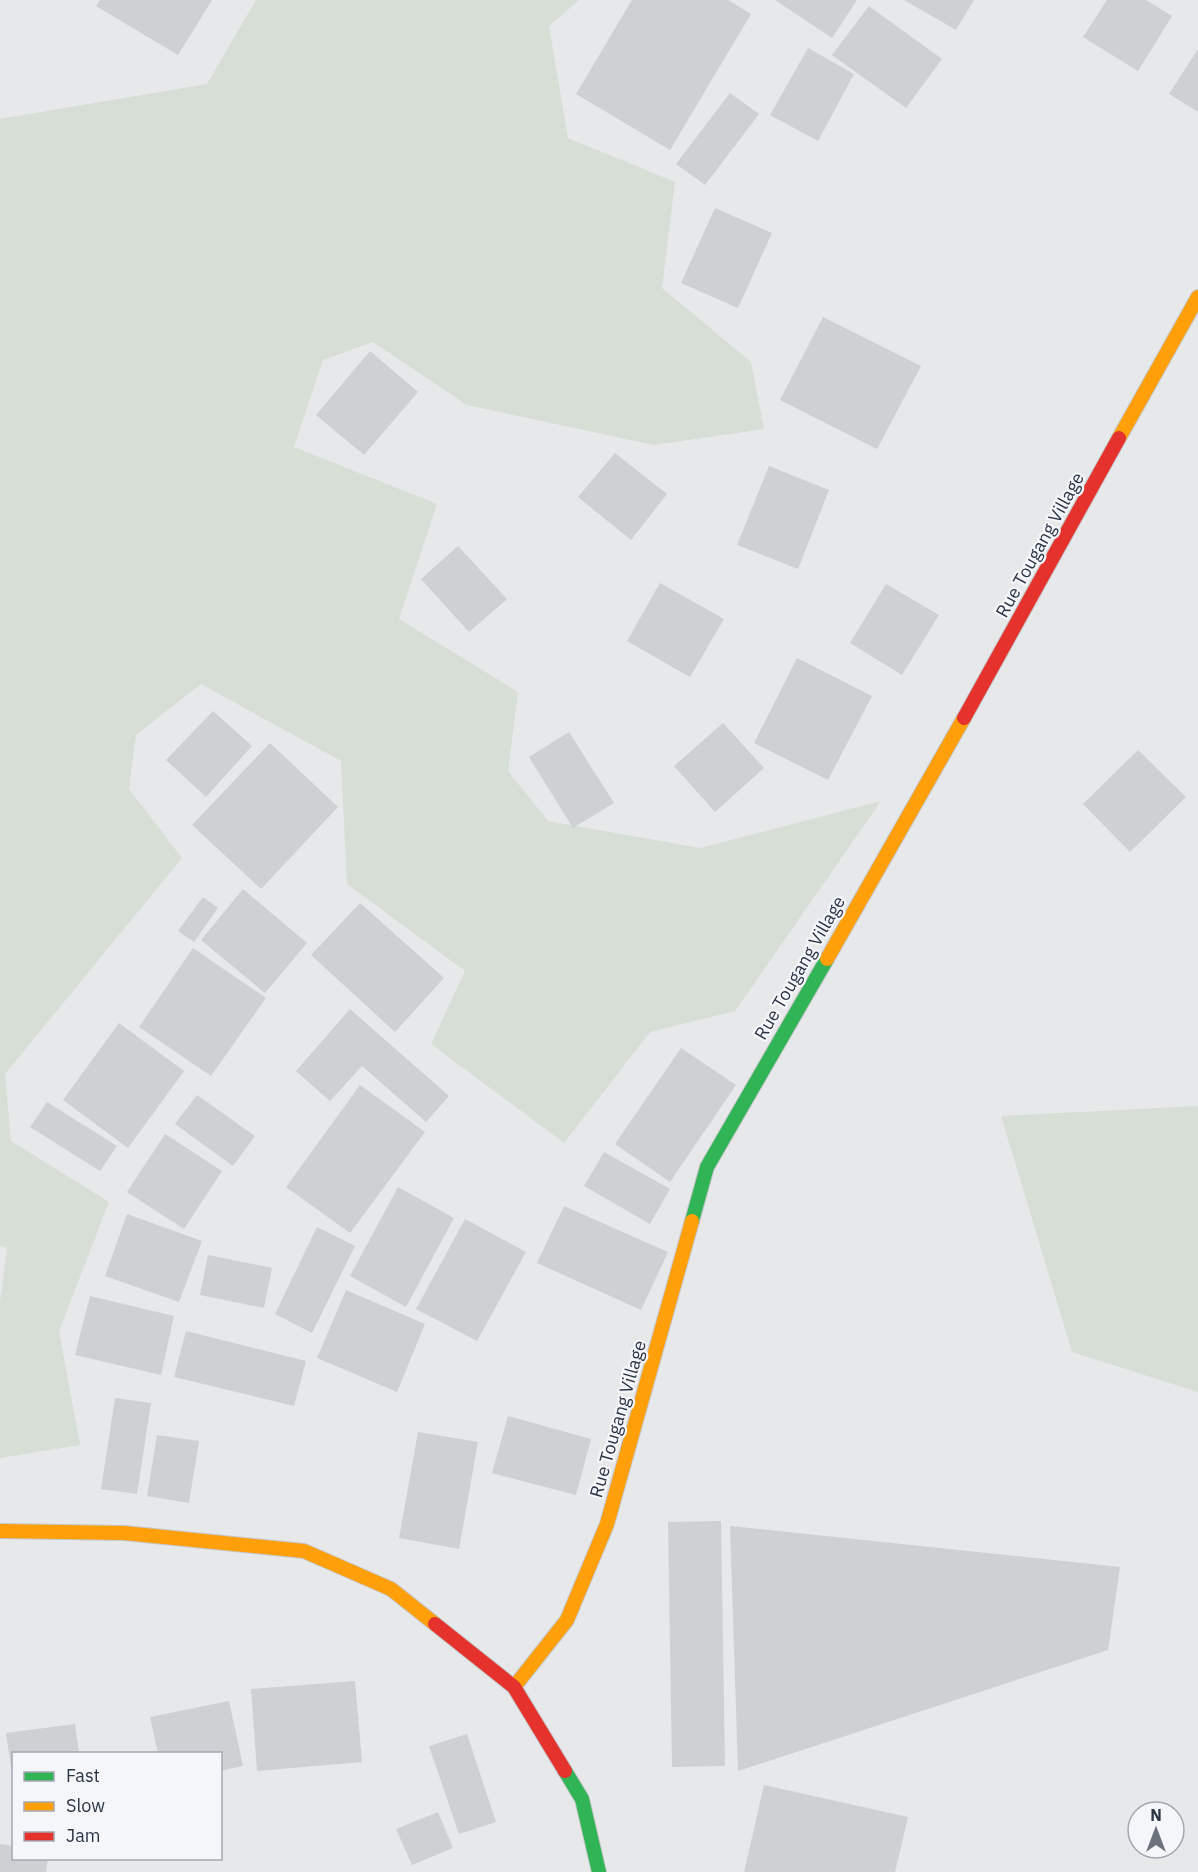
<svg xmlns="http://www.w3.org/2000/svg" width="1198" height="1872" font-family="'IBM Plex Sans',sans-serif">
  <style>
    .green { fill: #d6ded6 }
    .building { fill: #ced0d3 }
    .lines { fill: none; stroke-linecap: round; stroke-linejoin: round }
    .fast-casing { stroke: #c4c6c8; stroke-width: 16 }
    .slow-casing { stroke: #c4c6c8; stroke-width: 16 }
    .jam-casing { stroke: #c4c6c8; stroke-width: 16 }
    .fast { stroke: #30b455; stroke-width: 14 }
    .slow { stroke: #ff9f0a; stroke-width: 14 }
    .jam { stroke: #e5322d; stroke-width: 14 }
    .labels { text-anchor: middle; stroke-width: 4.5; stroke-linejoin: round; paint-order: stroke }
    .street-label { font-size: 18px; fill: #2b3445; stroke: #f4f6f9 }
  </style>
  <rect width="100%" height="100%" fill="#e6e8ea"/>
  <g class="green">
    <polygon points="256,0 579,0 549,26 568,138 675,182 662,288 751,362 764,429 654,445 467,405 373,342 323,360 294,447 437,504 399,619 518,692 508,771 548,821 700,848 881,801 735,1011 650,1032 564,1143 431,1044 465,971 347,884 341,761 201,684 136,735 129,789 182,858 5,1074 11,1141 109,1202 59,1331 80,1445 0,1458 0,1303 7,1248 0,1246 0,119 207,84"/>
    <polygon points="1198,1106 1198,1392 1072,1352 1001,1116"/>
  </g>
  <g class="building">
    <polygon points="100,0 212,0 178,55 96,6"/>
    <polygon points="632,0 728,0 751,14 670,150 576,94"/>
    <polygon points="775,0 857,0 832,38"/>
    <polygon points="904,0 974,0 956,30"/>
    <polygon points="1107,0 1146,0 1172,16 1138,71 1083,37"/>
    <polygon points="869,6 942,59 906,108 832,55"/>
    <polygon points="808,48 854,74 818,141 770,115"/>
    <polygon points="1198,49 1198,112 1169,94"/>
    <polygon points="730,93 759,114 705,185 676,164"/>
    <polygon points="715,208 772,233 738,308 681,283"/>
    <polygon points="823,317 921,366 877,449 780,400"/>
    <polygon points="370,351 418,392 364,455 316,415"/>
    <polygon points="615,453 667,494 631,540 578,497"/>
    <polygon points="769,466 829,490 798,569 737,545"/>
    <polygon points="458,546 507,599 469,632 421,579"/>
    <polygon points="660,583 724,619 690,677 627,641"/>
    <polygon points="886,584 939,615 902,675 850,643"/>
    <polygon points="797,658 872,696 828,780 754,743"/>
    <polygon points="213,711 252,746 206,797 166,760"/>
    <polygon points="723,723 764,768 715,812 674,766"/>
    <polygon points="569,732 614,803 573,828 529,757"/>
    <polygon points="270,743 338,807 261,889 192,825"/>
    <polygon points="1138,750 1186,797 1130,852 1083,804"/>
    <polygon points="243,889 307,943 265,993 201,940"/>
    <polygon points="203,897 218,908 194,942 178,931"/>
    <polygon points="360,903 444,978 395,1032 311,955"/>
    <polygon points="193,948 266,998 211,1076 139,1027"/>
    <polygon points="350,1009 449,1096 426,1122 362,1066 330,1101 296,1071"/>
    <polygon points="119,1023 184,1071 128,1148 63,1100"/>
    <polygon points="681,1048 736,1085 670,1182 615,1144"/>
    <polygon points="360,1085 425,1132 350,1233 286,1187"/>
    <polygon points="197,1095 255,1136 233,1166 175,1124"/>
    <polygon points="47,1102 117,1146 100,1171 30,1127"/>
    <polygon points="165,1134 222,1171 184,1229 127,1192"/>
    <polygon points="604,1152 670,1189 650,1224 584,1186"/>
    <polygon points="398,1187 454,1218 406,1307 350,1276"/>
    <polygon points="564,1206 668,1252 641,1310 537,1263"/>
    <polygon points="127,1214 202,1241 179,1302 105,1276"/>
    <polygon points="465,1219 526,1252 477,1341 416,1309"/>
    <polygon points="317,1227 355,1246 312,1333 275,1314"/>
    <polygon points="208,1255 272,1268 264,1308 200,1295"/>
    <polygon points="346,1290 425,1324 397,1392 317,1358"/>
    <polygon points="90,1296 174,1316 161,1375 75,1355"/>
    <polygon points="186,1331 306,1361 294,1406 174,1377"/>
    <polygon points="115,1398 151,1403 137,1494 101,1489"/>
    <polygon points="508,1416 591,1439 576,1495 492,1473"/>
    <polygon points="418,1432 478,1442 459,1549 399,1538"/>
    <polygon points="157,1435 199,1441 189,1503 147,1496"/>
    <polygon points="721,1521 725,1766 672,1767 668,1522"/>
    <polygon points="730,1526 1120,1567 1108,1650 738,1771"/>
    <polygon points="355,1681 362,1762 257,1771 251,1689"/>
    <polygon points="229,1701 243,1766 220,1771 220,1754 158,1754 150,1717"/>
    <polygon points="75,1724 79,1754 14,1754 12,1773 6,1733"/>
    <polygon points="467,1734 496,1822 459,1834 429,1746"/>
    <polygon points="764,1785 908,1817 895,1872 744,1872"/>
    <polygon points="438,1812 453,1848 412,1865 396,1829"/>
    <polygon points="0,1844 14,1846 14,1858 48,1858 46,1872 0,1872"/>
  </g>
  <g class="lines">
    <defs>
      <g id="fast">
        <polyline points="692,1221 707,1167 827,959"/>
        <polyline points="565,1771 582,1799 599,1872"/>
      </g>
      <g id="slow">
        <polyline points="1119,438 1198,297"/>
        <polyline points="827,959 964,718"/>
        <polyline points="0,1531 124,1533 304,1551 391,1589 435,1624"/>
        <polyline points="514,1687 567,1620 607,1524 692,1221"/>
      </g>
      <g id="jam">
        <polyline points="964,718 1119,438"/>
        <polyline points="435,1624 514,1687 565,1771"/>
      </g>
    </defs>
    <use href="#fast" class="fast-casing"/>
    <use href="#slow" class="slow-casing"/>
    <use href="#jam" class="jam-casing"/>
    <use href="#fast" class="fast"/>
    <use href="#slow" class="slow"/>
    <use href="#jam" class="jam"/>
  </g>
  <g class="labels">
    <g class="street-label">
      <text transform="translate(1040 545) rotate(-61)" y="6">Rue Tougang Village</text>
      <text transform="translate(800 968) rotate(-60)" y="6">Rue Tougang Village</text>
      <text transform="translate(618 1419) rotate(-74)" y="6">Rue Tougang Village</text>
    </g>
  </g>
  <rect x="12" y="1752" width="210" height="108" fill="#f4f6f9" stroke="#a4a8b1" stroke-width="1.5"/>
  <rect x="24" y="1772" width="30" height="9" fill="#30b455" stroke="#a4a8b1" stroke-width="1.5"/>
  <text x="66" y="1782" font-size="18" fill="#2b3445">Fast</text>
  <rect x="24" y="1802" width="30" height="9" fill="#ff9f0a" stroke="#a4a8b1" stroke-width="1.5"/>
  <text x="66" y="1812" font-size="18" fill="#2b3445">Slow</text>
  <rect x="24" y="1832" width="30" height="9" fill="#e5322d" stroke="#a4a8b1" stroke-width="1.5"/>
  <text x="66" y="1842" font-size="18" fill="#2b3445">Jam</text>
  <g transform="translate(1156 1830)"><circle r="28" fill="#f4f6f9" stroke="#a4a8b1" stroke-width="1.5"/>
  <path d="M0-4.5L10 22L0 15L-10 22Z" fill="#6c737f"/>
  <text y="-9" font-size="16" font-weight="bold" text-anchor="middle" fill="#2b3445">N</text>
  </g>
</svg>
